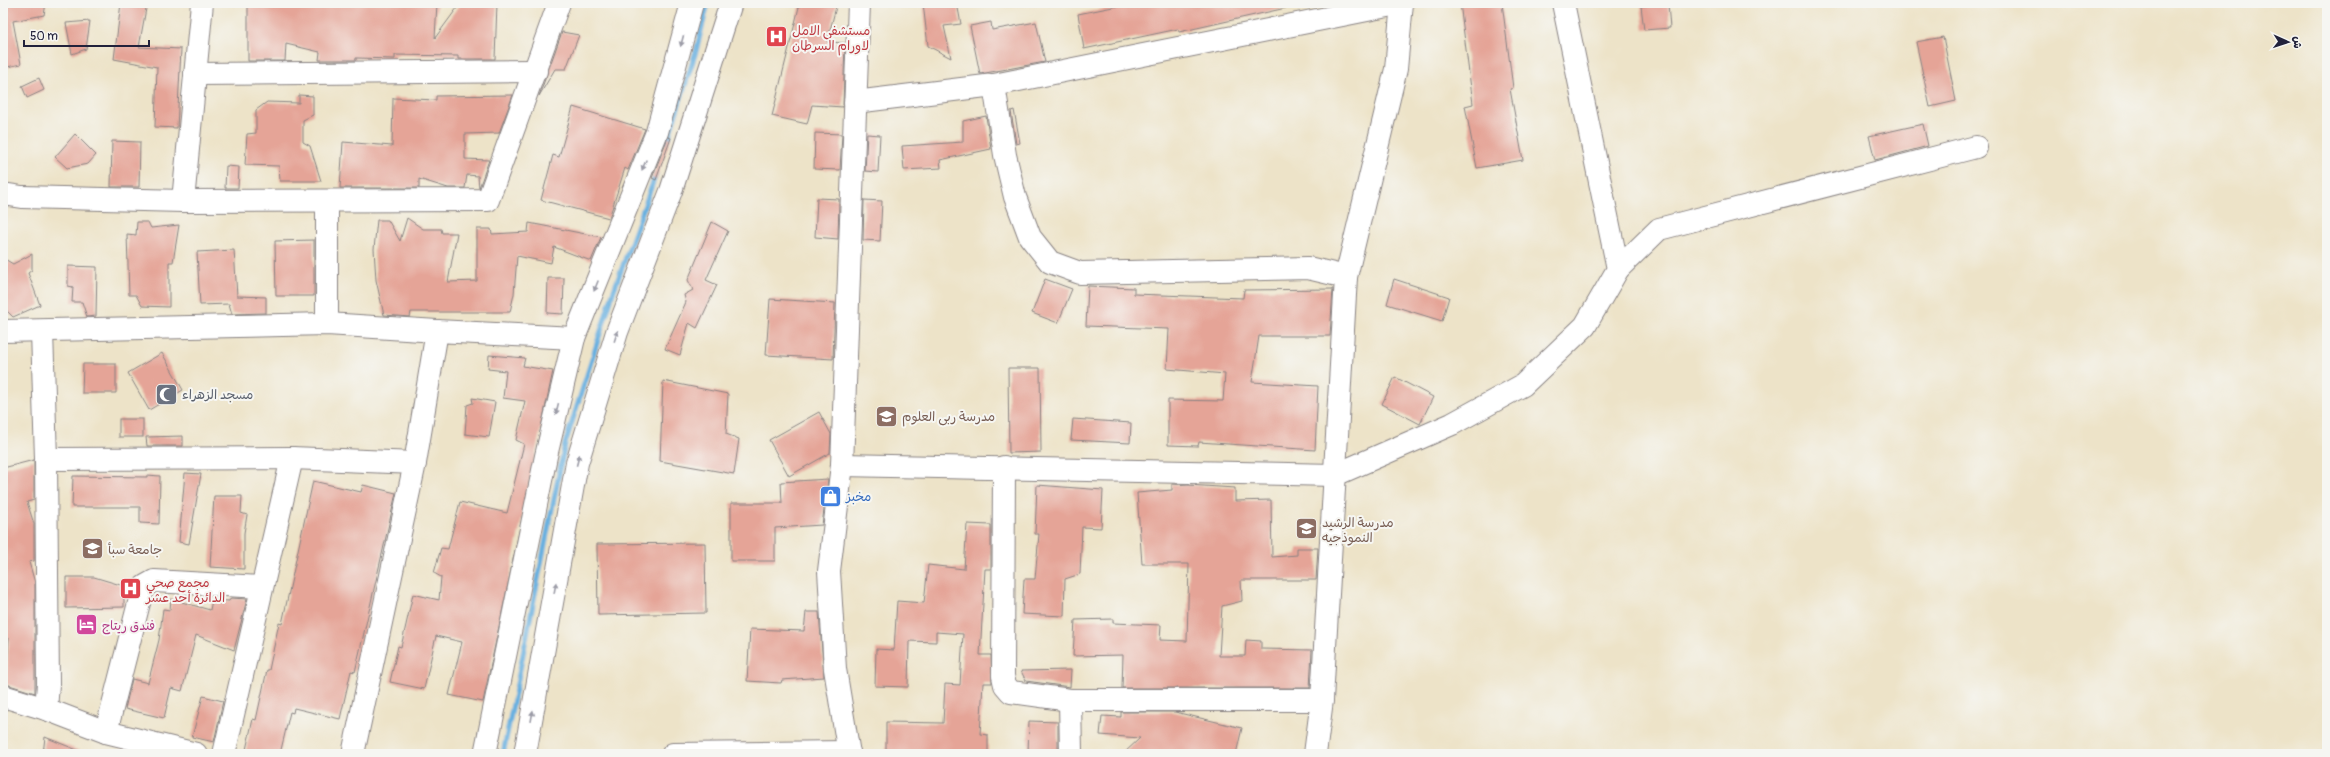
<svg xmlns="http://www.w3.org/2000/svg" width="2330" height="757" font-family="Pangolin,'Playpen Sans Arabic',sans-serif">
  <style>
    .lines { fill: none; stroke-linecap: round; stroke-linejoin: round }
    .stream { stroke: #69b0e0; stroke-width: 5 }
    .building { fill: #e5a497 }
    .minor-casing { stroke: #888282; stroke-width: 24 }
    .minor { stroke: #fff; stroke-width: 22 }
    .oneway { fill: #9c9ca7 }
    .labels { text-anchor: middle; stroke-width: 4; stroke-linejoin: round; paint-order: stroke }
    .health-label { font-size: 13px; fill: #be3a42; stroke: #f6f6f2; text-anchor: start }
    .worship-label { font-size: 13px; fill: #5b616d; stroke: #f6f6f2; text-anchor: start }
    .education-label { font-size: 13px; fill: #785e54; stroke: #f6f6f2; text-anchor: start }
    .shop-label { font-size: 13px; fill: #366cbe; stroke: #f6f6f2; text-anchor: start }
    .hotel-label { font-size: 13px; fill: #b23c85; stroke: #f6f6f2; text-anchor: start }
  </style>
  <rect width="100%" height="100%" fill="#f6f6f2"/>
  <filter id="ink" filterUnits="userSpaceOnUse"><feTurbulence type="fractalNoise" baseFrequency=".025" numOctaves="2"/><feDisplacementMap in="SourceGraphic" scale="8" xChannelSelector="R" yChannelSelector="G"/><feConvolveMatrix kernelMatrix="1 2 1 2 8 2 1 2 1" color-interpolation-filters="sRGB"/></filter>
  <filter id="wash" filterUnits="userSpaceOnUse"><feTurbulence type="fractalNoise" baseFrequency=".012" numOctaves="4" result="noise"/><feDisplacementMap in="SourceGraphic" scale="16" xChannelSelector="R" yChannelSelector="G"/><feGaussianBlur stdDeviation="0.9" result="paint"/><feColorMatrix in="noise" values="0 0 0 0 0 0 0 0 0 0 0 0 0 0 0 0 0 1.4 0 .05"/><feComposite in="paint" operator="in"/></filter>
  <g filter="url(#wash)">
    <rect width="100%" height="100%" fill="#ede3c8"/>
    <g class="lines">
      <g class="stream">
        <polyline points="667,142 696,51 708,3"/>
        <polyline points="503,754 565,444 613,293 656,174"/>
      </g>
    </g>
    <g id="blocks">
      <g class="building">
        <polygon points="3,3 46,3 44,15 13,21 21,64 3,68"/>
        <polygon points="121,3 147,3 139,47 181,49 177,128 155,127 157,67 114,59"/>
        <polygon points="248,3 437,3 435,38 460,4 480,5 479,3 497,3 495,59 458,59 458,56 395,55 395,59 356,58 356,60 319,60 320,52 286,44 285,61 248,61"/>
        <polygon points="800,3 837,3 827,42 845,43 843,107 812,105 807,124 772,116"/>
        <polygon points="923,3 957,3 961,24 944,26 951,58 928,46"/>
        <polygon points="1133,3 1285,3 1286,8 1179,32 1178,29 1084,49 1078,14"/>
        <polygon points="1460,3 1502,3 1513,88 1510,89 1523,160 1477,168 1465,106 1473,104"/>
        <polygon points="1668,4 1670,28 1644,30 1641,6"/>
        <polygon points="90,21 86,49 72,54 66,23"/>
        <polygon points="991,22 992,30 1036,22 1045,62 980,74 970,26"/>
        <polygon points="562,32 579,35 566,69 555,69 539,96"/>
        <polygon points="1943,37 1956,101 1930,107 1916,42"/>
        <polygon points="39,78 44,90 27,98 22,86"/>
        <polygon points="299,95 313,96 313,115 303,120 303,142 310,146 321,181 280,181 279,166 245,165 247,134 256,133 256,110 267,102 299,103"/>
        <polygon points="513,95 499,133 465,134 465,159 489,160 479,188 478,176 467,175 465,188 448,188 419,179 419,188 340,188 343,142 392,146 393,98 436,100 436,96"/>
        <polygon points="573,107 645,129 628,170 625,168 609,218 541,200 553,155 559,157"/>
        <polygon points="1014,110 1020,143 1016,144 1011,111"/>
        <polygon points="986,116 991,149 940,160 941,168 904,170 902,146 963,142 963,121"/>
        <polygon points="1923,124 1928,146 1875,160 1869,136"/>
        <polygon points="815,133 842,134 840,170 814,169"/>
        <polygon points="75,134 96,155 88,164 67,168 55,157"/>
        <polygon points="867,134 880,135 878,172 865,171"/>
        <polygon points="668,137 671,138 656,180 652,178"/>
        <polygon points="112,141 140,142 139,187 111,187"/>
        <polygon points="226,166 239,167 238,188 225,188"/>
        <polygon points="817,198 839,199 838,239 815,237"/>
        <polygon points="864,200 882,201 880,241 863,240"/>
        <polygon points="407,218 423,229 441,229 442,233 457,233 448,282 477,281 477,229 491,229 492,234 528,232 529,223 601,237 591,261 554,247 551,263 517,256 514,294 510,312 411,312 410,317 384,315 376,280 374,249 377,220 388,220 400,241"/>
        <polygon points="137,222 148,222 151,228 179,225 173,262 169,262 169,307 142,306 136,295 129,295 127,234 136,235"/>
        <polygon points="712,222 728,231 706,280 717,285 697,328 689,323 680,355 665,349 686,302 684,295 693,290 688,280"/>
        <polygon points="314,240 314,296 276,296 275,241"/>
        <polygon points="234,250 237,296 266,297 266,313 232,314 229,304 200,305 197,252"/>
        <polygon points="32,254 32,270 28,273 40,305 13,317 3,307 3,258 13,264"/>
        <polygon points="68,266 97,267 96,316 87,317 82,302 72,302 73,287 68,286"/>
        <polygon points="548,278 564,278 563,314 547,313"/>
        <polygon points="1045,279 1072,289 1058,323 1032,313"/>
        <polygon points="1394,279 1449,297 1442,321 1387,304"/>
        <polygon points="1088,286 1134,288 1134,294 1243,298 1244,290 1333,289 1330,336 1259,336 1252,382 1318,386 1315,450 1199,442 1198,446 1168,445 1168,400 1223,401 1225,374 1167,369 1169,329 1086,326"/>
        <polygon points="770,299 835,303 833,359 766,355"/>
        <polygon points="162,353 183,390 149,410 128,373"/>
        <polygon points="489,355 525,358 523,366 553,371 483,702 449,695 462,642 436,636 424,689 390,682 398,646 401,647 413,594 439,600 441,577 434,573 441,548 448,549 460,502 507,513 524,444 516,440 525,401 503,398 506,371 488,369"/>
        <polygon points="83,364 116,364 116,393 82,393"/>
        <polygon points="1008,368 1040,368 1041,452 1009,453"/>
        <polygon points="1395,377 1433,397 1420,424 1382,404"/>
        <polygon points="663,381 728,394 726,434 739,439 734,474 660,461"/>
        <polygon points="472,398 495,402 489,437 465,434 467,405 473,403"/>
        <polygon points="819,412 831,434 830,453 789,476 769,440"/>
        <rect x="119" y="419" width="24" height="18"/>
        <polygon points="1073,419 1131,423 1130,443 1071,440"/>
        <polygon points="183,436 183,446 147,446 146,437"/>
        <polygon points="34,460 34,500 27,502 34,524 34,561 29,562 35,583 35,693 6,684 9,638 3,641 3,468"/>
        <polygon points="185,473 201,474 189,544 179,542"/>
        <polygon points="147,475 160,476 159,524 140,523 140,507 72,507 73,476 147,477"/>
        <polygon points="828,479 822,525 775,528 775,561 731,561 731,503 782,503 781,482"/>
        <polygon points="313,481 361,492 363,485 396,493 355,672 351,671 340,719 294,708 293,713 290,712 280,754 245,754 253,719 256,720 267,670 269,670 279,623 282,624"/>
        <polygon points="1172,484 1235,488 1235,501 1271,500 1272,557 1297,555 1297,548 1318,548 1316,580 1241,580 1242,601 1222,606 1219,656 1245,656 1246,640 1261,641 1261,649 1312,650 1310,688 1122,688 1123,655 1073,656 1075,620 1113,619 1113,623 1161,625 1160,640 1187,641 1189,564 1142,564 1137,493 1172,490"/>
        <polygon points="1037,485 1103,490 1101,528 1082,527 1080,574 1065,579 1064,616 1022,614 1024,579 1035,579 1039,534 1035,534"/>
        <polygon points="214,496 242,496 241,513 247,515 244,533 244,569 210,567"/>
        <polygon points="967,524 991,525 991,569 985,569 980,655 991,655 992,683 983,683 980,734 988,735 988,754 886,754 886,722 943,723 945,684 960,685 963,634 936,632 936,642 909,641 908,687 875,686 876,649 894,650 897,601 924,603 928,565 964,569"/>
        <polygon points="705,543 706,613 598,615 597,544"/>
        <polygon points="66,577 94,577 124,586 124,607 66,608"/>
        <polygon points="231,598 247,599 234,650 196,635 182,691 171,688 164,718 125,709 132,679 148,683 159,640 163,609 170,610 171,599 210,610 212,600 229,601"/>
        <polygon points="806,612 819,612 824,677 782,680 781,683 747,681 750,629 804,631"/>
        <polygon points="1071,670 1070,687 1026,681 1021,671"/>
        <polygon points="203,696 223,701 214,742 192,737"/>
        <polygon points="1121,712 1175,712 1242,728 1236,754 1123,754 1140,738 1100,735 1102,716 1121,717"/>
        <polygon points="1029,721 1058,722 1058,754 1028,754"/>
        <polygon points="45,737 87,754 43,754"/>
      </g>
    </g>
  </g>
  <g filter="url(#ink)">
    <use href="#blocks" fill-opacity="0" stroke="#888282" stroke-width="1"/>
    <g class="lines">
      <defs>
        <g id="minor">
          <polyline points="202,3 183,201 488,200 559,3"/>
          <polyline points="195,74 536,71"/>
          <polyline points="994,85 1005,155 1015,197 1030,237 1050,262 1080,273 1308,268 1346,277"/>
          <polyline points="855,102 994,85 1402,3"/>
          <polyline points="3,194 22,197 183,201"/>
          <polyline points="327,202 327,324"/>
          <polyline points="1618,269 1659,229 1976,147"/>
          <polyline points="3,331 327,324 437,331"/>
          <polyline points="42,331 46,459 48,684 46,709"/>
          <polyline points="46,459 292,458 415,463"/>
          <polyline points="842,465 1335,475 1452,424 1523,385 1585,326 1618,269 1563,3"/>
          <polyline points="1004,467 1003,676 1005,685 1011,692 1070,700 1322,700"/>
          <polyline points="3,696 46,709 106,732 196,754"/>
          <polyline points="1070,700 1071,754"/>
          <polyline points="106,732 141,595 145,586 154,581 261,587"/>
          <polyline points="224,754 292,458"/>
          <polyline points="353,754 415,463 437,331 574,338"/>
          <polyline points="485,754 546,456 574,338 657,132 692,3"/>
          <polyline points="525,754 577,463 617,332 671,191 731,3"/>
          <polyline points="673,754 849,752"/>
          <polyline points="849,754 835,669 829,571 842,465 859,3"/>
          <polyline points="1315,754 1322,700 1346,277 1396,69 1402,3"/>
        </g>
      </defs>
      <use href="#minor" class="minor-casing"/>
      <use href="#minor" class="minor"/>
    </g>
    <defs><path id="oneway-solid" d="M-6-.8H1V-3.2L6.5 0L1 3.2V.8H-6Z"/></defs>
    <g class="oneway">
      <use href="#oneway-solid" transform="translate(682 41) rotate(105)"/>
      <use href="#oneway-solid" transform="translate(644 165) rotate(112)"/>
      <use href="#oneway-solid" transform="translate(596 286) rotate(112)"/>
      <use href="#oneway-solid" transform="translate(616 336) rotate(-72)"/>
      <use href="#oneway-solid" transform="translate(557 409) rotate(104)"/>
      <use href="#oneway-solid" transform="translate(578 460) rotate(-75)"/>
      <use href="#oneway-solid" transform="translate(555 588) rotate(-80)"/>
      <use href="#oneway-solid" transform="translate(532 716) rotate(-80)"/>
    </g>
  </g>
  <defs>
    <symbol id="hospital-square" viewBox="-11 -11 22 22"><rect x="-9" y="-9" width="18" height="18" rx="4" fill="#e0444e" stroke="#f6f6f2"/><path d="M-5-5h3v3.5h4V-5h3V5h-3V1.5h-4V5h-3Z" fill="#fff"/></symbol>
    <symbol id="mosque-square" viewBox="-11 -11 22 22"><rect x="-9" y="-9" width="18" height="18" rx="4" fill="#6b7280" stroke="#f6f6f2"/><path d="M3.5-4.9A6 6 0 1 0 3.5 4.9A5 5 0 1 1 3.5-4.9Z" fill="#fff"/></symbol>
    <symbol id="school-square" viewBox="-11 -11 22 22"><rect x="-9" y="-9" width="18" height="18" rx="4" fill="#8d6e63" stroke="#f6f6f2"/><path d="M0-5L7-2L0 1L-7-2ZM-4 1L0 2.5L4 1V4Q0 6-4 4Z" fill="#fff"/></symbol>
    <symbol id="shop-square" viewBox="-11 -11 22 22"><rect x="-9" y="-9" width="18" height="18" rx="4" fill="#3f7fe0" stroke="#f6f6f2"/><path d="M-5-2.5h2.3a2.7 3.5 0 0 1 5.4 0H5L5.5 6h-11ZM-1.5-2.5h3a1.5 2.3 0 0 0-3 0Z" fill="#fff"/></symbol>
    <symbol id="university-square" viewBox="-11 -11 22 22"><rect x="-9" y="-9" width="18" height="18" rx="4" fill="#8d6e63" stroke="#f6f6f2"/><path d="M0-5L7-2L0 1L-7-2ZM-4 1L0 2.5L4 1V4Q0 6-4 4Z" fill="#fff"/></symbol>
    <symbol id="hotel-square" viewBox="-11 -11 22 22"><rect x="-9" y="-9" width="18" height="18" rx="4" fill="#d1479c" stroke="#f6f6f2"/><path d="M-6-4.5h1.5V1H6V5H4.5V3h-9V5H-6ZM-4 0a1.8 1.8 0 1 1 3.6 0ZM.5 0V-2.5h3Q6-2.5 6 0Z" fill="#fff"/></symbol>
  </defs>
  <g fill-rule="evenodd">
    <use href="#hospital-square" x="764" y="24" width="25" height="25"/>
    <use href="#mosque-square" x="154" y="382" width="25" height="25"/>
    <use href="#school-square" x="874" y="404" width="25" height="25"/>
    <use href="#shop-square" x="818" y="484" width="25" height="25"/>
    <use href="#school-square" x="1294" y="516" width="25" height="25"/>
    <use href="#university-square" x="80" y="536" width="25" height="25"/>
    <use href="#hospital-square" x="118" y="576" width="25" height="25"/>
    <use href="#hotel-square" x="74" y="612" width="25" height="25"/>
  </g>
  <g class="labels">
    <g class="health-label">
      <text x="792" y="35">مستشفى الامل<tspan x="792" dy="15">لاورام السرطان</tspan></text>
      <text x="146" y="587">مجمع صحي<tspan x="146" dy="15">الدائرة أحد عشر</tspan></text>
    </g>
    <g class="worship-label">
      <text x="182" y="399">مسجد الزهراء</text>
    </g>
    <g class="education-label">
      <text x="902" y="421">مدرسة ربى العلوم</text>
      <text x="1322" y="527">مدرسة الرشيد<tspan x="1322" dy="15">النموذجيه</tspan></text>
      <text x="108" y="554">جامعة سبأ</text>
    </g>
    <g class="shop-label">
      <text x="846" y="501">مخبز</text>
    </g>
    <g class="hotel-label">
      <text x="102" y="630">فندق ريتاج</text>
    </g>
  </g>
  <rect width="2330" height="757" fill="none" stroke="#f6f6f2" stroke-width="16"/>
  <g transform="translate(2288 42) rotate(93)" stroke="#f6f6f2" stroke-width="3" paint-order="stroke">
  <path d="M0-3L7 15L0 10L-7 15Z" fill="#22223b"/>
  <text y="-6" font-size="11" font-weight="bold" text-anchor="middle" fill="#22223b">ش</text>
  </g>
  <path d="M24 40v6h125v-6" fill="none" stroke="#22223b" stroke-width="2"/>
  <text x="30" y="40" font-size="12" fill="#22223b" stroke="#f6f6f2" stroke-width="3" paint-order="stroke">50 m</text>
</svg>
